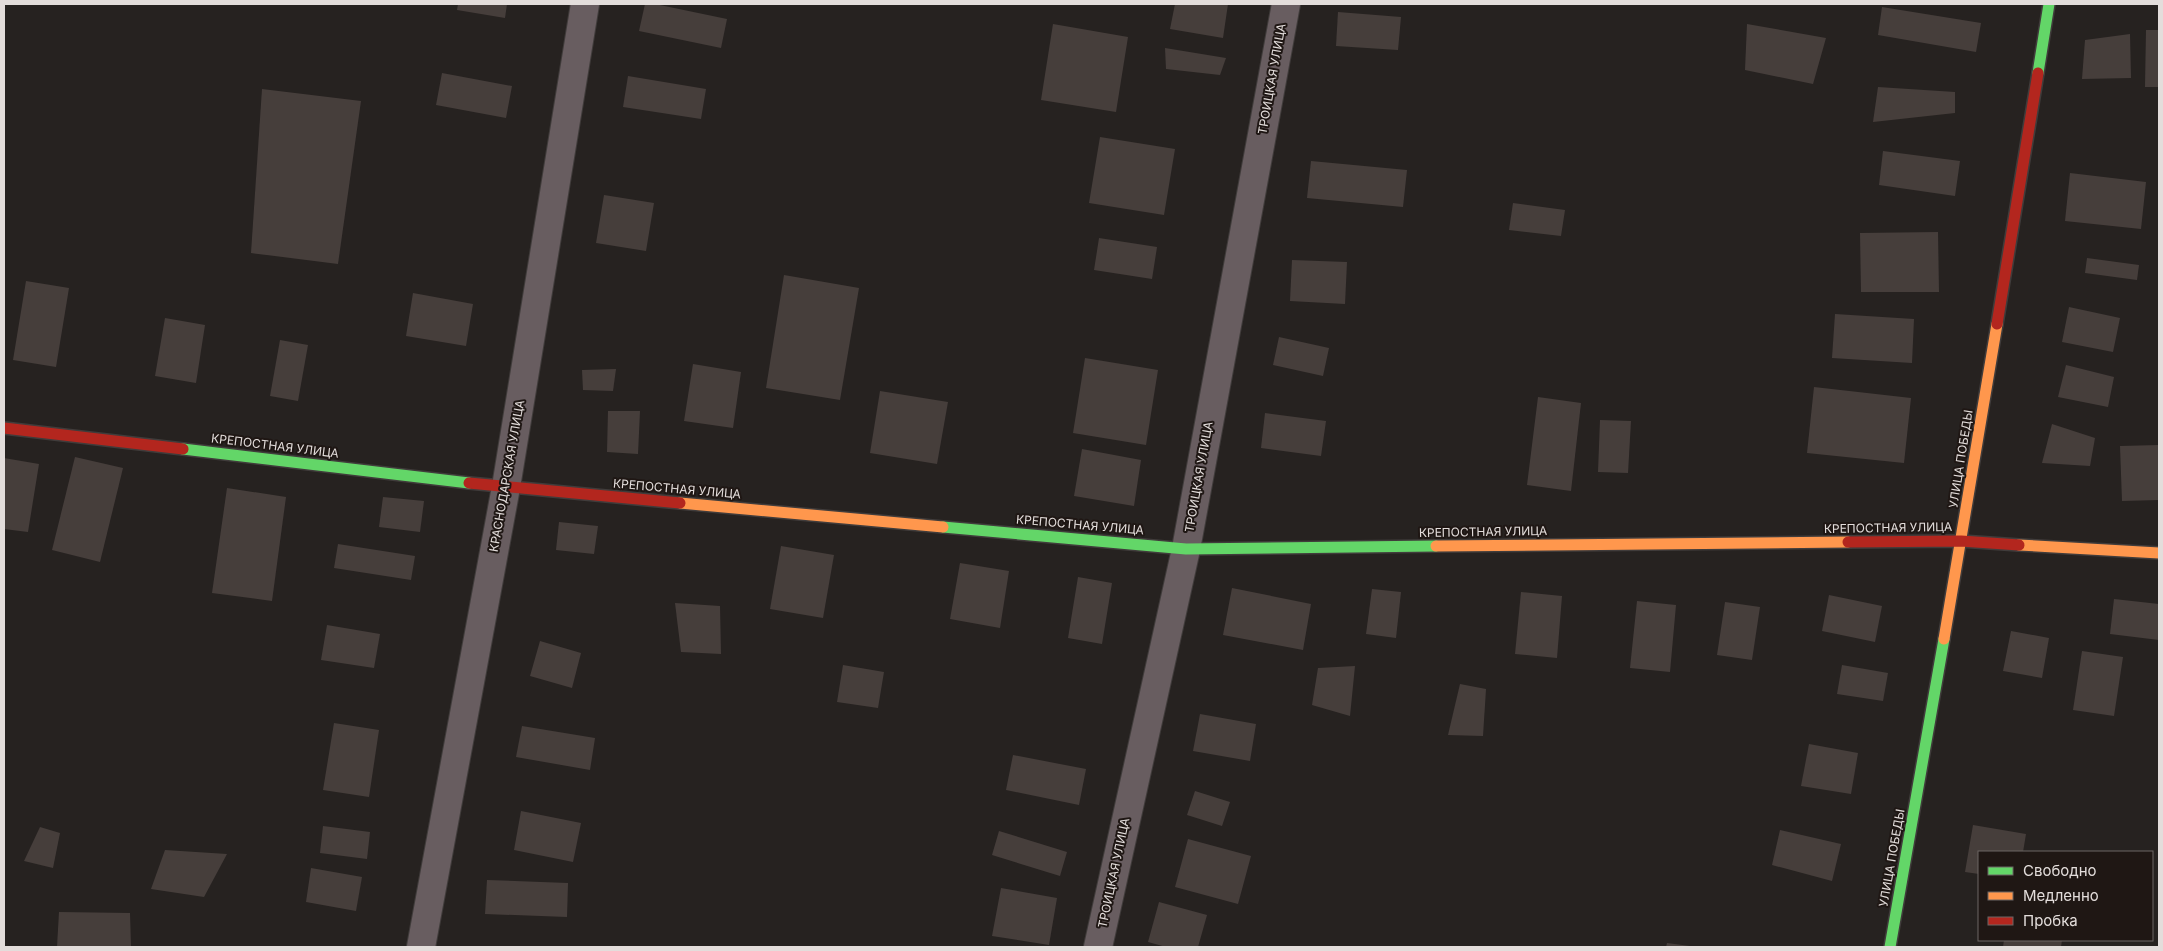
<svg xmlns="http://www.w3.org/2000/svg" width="2163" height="951" font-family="Inter,sans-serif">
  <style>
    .building { fill: #463e3b }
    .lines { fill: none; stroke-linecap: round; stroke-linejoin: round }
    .street-casing { stroke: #403c3b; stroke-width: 30 }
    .fast-casing { stroke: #403c3b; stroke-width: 14 }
    .slow-casing { stroke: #403c3b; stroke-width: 14 }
    .jam-casing { stroke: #403c3b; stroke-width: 14 }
    .street { stroke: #685d60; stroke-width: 28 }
    .fast { stroke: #63d668; stroke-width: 11 }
    .slow { stroke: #ff974d; stroke-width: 11 }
    .jam { stroke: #b3261e; stroke-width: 11 }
    .labels { text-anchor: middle; stroke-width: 4; stroke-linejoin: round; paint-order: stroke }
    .street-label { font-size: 12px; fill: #e3dddb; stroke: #1f1714 }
  </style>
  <rect width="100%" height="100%" fill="#262220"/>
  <g class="building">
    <polygon points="458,4 507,4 505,18 457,10"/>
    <polygon points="645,4 655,4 727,19 721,48 639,31"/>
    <polygon points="1175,4 1228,4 1223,38 1170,29"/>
    <polygon points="1882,7 1981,23 1976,52 1878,35"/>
    <polygon points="1338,12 1401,17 1398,50 1336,46"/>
    <polygon points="1053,24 1128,37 1116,112 1041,100"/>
    <polygon points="1747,24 1826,38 1813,84 1745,70"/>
    <polygon points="2146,30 2159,30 2159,87 2145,87"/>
    <polygon points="2130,34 2131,78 2082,79 2085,40"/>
    <polygon points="1165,48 1226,58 1220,75 1166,69"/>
    <polygon points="442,73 512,86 506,118 436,105"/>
    <polygon points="628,76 706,89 701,119 623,107"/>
    <polygon points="1878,87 1955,92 1955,113 1873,122"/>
    <polygon points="262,89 361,101 338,264 251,253"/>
    <polygon points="1100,137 1175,149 1164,215 1089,203"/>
    <polygon points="1883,151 1960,161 1955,196 1879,185"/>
    <polygon points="1311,161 1407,170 1403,207 1307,198"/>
    <polygon points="2070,173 2146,182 2141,229 2065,221"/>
    <polygon points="604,195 654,203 646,251 596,243"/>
    <polygon points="1513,203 1565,210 1561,236 1509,230"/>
    <polygon points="1938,232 1939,292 1861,292 1860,233"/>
    <polygon points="1099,238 1157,247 1152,279 1094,270"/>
    <polygon points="2087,258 2139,265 2137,280 2085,273"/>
    <polygon points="1292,260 1347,262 1345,304 1290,301"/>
    <polygon points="784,275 859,288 840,400 766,388"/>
    <polygon points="26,281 69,288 56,367 13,360"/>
    <polygon points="413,293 473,304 466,346 406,336"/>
    <polygon points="2069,307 2120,318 2113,352 2062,342"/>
    <polygon points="1835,314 1914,319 1912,363 1832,358"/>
    <polygon points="165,318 205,325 196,383 155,376"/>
    <polygon points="1279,337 1329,348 1323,376 1273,365"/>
    <polygon points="280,340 308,345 298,401 270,396"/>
    <polygon points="1085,358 1158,370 1146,445 1073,433"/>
    <polygon points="693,364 741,372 733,428 684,421"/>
    <polygon points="2066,365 2114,377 2108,407 2058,397"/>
    <polygon points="616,369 613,391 583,390 582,370"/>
    <polygon points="1814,387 1911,398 1904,463 1807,453"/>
    <polygon points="880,391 948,402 937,464 870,453"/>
    <polygon points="1538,397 1581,403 1571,491 1527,485"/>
    <polygon points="608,411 640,411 638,454 607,452"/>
    <polygon points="1265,413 1326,421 1321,456 1261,448"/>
    <polygon points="1600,420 1631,421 1628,473 1598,472"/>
    <polygon points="2052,424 2095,438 2090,466 2042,463"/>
    <polygon points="2159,445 2159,500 2122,501 2120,446"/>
    <polygon points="1082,449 1141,460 1134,506 1074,496"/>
    <polygon points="75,457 123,468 100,562 52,550"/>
    <polygon points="4,458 39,464 28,532 4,529"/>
    <polygon points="227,488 286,497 272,601 212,593"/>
    <polygon points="383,497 424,501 420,532 379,527"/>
    <polygon points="559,522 598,526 594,554 556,550"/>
    <polygon points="338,544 415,556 411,580 334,568"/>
    <polygon points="781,546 834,555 823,618 770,609"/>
    <polygon points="960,563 1009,571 1000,628 950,619"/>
    <polygon points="1078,577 1112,583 1102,644 1068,638"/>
    <polygon points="1232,588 1311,604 1303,650 1223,635"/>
    <polygon points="1372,589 1401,592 1396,638 1366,634"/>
    <polygon points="1521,592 1562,596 1557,658 1515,654"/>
    <polygon points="1829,595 1882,606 1875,642 1822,631"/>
    <polygon points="2114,599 2159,604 2159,640 2110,634"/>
    <polygon points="1637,601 1676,605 1670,672 1630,668"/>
    <polygon points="1725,602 1760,607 1752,660 1717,655"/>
    <polygon points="675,603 720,606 721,654 681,652"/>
    <polygon points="327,625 380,634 374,668 321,660"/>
    <polygon points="2011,631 2049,638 2042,678 2003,671"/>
    <polygon points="540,641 581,653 572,688 530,676"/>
    <polygon points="2082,651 2123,657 2114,716 2073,710"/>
    <polygon points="843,665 884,672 878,708 837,702"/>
    <polygon points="1842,665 1888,673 1883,701 1837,694"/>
    <polygon points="1355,666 1350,716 1312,705 1318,668"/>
    <polygon points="1460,684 1486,689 1483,736 1448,735"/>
    <polygon points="1200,714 1256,724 1250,761 1193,751"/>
    <polygon points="334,723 379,730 369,797 323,790"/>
    <polygon points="522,726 595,738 590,770 516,757"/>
    <polygon points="1809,744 1858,753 1851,794 1801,786"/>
    <polygon points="1013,755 1086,769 1079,805 1006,790"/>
    <polygon points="1195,791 1230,802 1222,826 1187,815"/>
    <polygon points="521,811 581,823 573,862 514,850"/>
    <polygon points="1973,825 2026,834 2023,852 1979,852 1979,874 1965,872"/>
    <polygon points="323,826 370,832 367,859 320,853"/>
    <polygon points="40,827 60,833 53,868 24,861"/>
    <polygon points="1780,830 1841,844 1832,881 1772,865"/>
    <polygon points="999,831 1067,852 1060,876 992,855"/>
    <polygon points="1188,839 1251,856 1238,904 1175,887"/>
    <polygon points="165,850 227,854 204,897 151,889"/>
    <polygon points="311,868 362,877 356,911 306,902"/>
    <polygon points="487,880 568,883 567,917 485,914"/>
    <polygon points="1001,888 1057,898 1049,945 992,936"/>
    <polygon points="1159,902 1207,915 1198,947 1166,947 1148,942"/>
    <polygon points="59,912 130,913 131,947 57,947"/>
    <polygon points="2004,940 2062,940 2061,947 2003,947"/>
    <polygon points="1667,943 1690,946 1690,947 1666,947"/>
  </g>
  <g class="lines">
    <defs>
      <g id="street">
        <polyline points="421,947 506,487 585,4"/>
        <polyline points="1098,947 1186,549 1286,4"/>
      </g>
      <g id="fast">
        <polyline points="2038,73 2049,4"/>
        <polyline points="183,449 469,483"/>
        <polyline points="943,527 1186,549 1436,546"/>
        <polyline points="1890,947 1944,639"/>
      </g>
      <g id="slow">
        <polyline points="680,503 943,527"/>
        <polyline points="2019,545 2159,553"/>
        <polyline points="1436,546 1848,542"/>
        <polyline points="1944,639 1997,324"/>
      </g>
      <g id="jam">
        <polyline points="1997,324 2038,73"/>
        <polyline points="4,428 183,449"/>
        <polyline points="469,483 680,503"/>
        <polyline points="1848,542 1961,541 2019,545"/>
      </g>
    </defs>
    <use href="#street" class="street-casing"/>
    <use href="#fast" class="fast-casing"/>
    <use href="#slow" class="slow-casing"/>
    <use href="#jam" class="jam-casing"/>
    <use href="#street" class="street"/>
    <use href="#fast" class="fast"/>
    <use href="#slow" class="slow"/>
    <use href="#jam" class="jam"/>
  </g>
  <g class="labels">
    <g class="street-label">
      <text transform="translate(1272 79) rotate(-80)" y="4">ТРОИЦКАЯ УЛИЦА</text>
      <text transform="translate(275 446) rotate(7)" y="4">КРЕПОСТНАЯ УЛИЦА</text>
      <text transform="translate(1961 459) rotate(-81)" y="4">УЛИЦА ПОБЕДЫ</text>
      <text transform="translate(507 476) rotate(-80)" y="4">КРАСНОДАРСКАЯ УЛИЦА</text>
      <text transform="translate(1199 477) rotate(-80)" y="4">ТРОИЦКАЯ УЛИЦА</text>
      <text transform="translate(677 489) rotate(5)" y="4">КРЕПОСТНАЯ УЛИЦА</text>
      <text transform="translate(1080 525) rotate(5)" y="4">КРЕПОСТНАЯ УЛИЦА</text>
      <text transform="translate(1888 528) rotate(-1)" y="4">КРЕПОСТНАЯ УЛИЦА</text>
      <text transform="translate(1483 532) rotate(-1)" y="4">КРЕПОСТНАЯ УЛИЦА</text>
      <text transform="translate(1892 858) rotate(-80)" y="4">УЛИЦА ПОБЕДЫ</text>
      <text transform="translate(1114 873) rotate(-78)" y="4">ТРОИЦКАЯ УЛИЦА</text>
    </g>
  </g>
  <rect width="2163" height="951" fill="none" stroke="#e3dddb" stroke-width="10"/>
  <rect x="1978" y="851" width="175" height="90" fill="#1f1714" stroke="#6d6664"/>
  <rect x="1988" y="867" width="25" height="8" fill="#63d668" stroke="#6d6664"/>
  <text x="2023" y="876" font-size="15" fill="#e3dddb">Свободно</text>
  <rect x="1988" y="892" width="25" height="8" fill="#ff974d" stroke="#6d6664"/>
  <text x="2023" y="901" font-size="15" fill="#e3dddb">Медленно</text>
  <rect x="1988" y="917" width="25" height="8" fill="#b3261e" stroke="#6d6664"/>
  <text x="2023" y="926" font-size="15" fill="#e3dddb">Пробка</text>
</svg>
